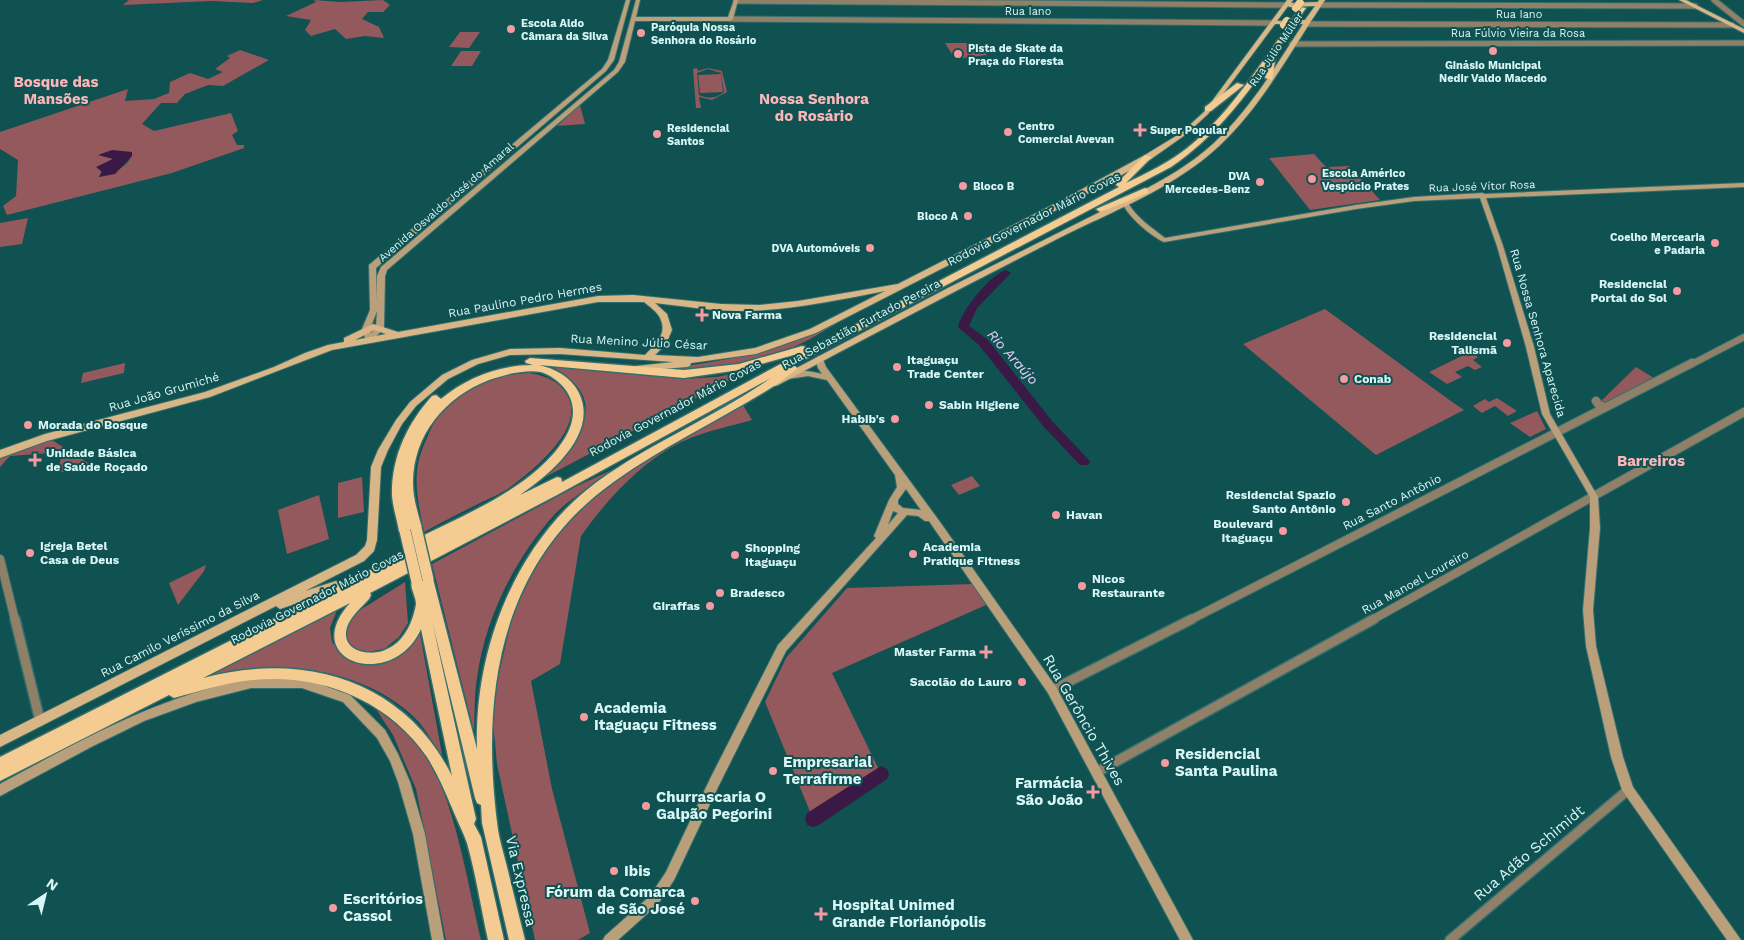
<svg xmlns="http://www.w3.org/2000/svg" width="1744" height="940" font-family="'Work Sans',sans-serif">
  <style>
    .green { fill: #94595d; fill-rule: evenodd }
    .water { fill: #3a1946 }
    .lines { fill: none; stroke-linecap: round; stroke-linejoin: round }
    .river { fill: #3a1946; fill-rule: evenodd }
    .tertiary-far3-casing { stroke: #346f6f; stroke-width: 7 }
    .tertiary-far2-casing { stroke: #346f6f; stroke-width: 8 }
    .tertiary-far1-casing { stroke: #346f6f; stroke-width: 10 }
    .tertiary-casing { stroke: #346f6f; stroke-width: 12 }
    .secondary-casing { stroke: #346f6f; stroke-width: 2 }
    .primary-casing { stroke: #346f6f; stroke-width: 2 }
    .motorway-casing { stroke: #346f6f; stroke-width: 3 }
    .tertiary-far3 { stroke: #908068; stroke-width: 5 }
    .tertiary-far2 { stroke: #908068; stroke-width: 6 }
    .tertiary-far1 { stroke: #908068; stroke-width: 8 }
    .tertiary { stroke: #908068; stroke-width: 9 }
    .secondary { fill: #b99f7a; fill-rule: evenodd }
    .primary { fill: #d8b686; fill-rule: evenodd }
    .motorway { fill: #f4cc92; fill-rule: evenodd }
    .motorway-bridge-far1-casing { stroke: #346f6f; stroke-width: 9; stroke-linecap: butt }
    .motorway-bridge-casing { stroke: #346f6f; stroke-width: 14; stroke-linecap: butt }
    .motorway-bridge-far1 { stroke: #f4cc92; stroke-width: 8 }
    .motorway-bridge { stroke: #f4cc92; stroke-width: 11 }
    .poi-dot { fill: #f49aa0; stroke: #105151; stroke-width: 2 }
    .labels { text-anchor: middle; stroke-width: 4; stroke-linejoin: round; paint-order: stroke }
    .far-street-label { font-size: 11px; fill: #d8f6f6; stroke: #105151 }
    .far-poi-label { font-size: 11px; font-weight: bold; fill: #d8f6f6; stroke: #105151; text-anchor: start }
    .street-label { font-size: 12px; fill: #d8f6f6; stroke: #105151 }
    .poi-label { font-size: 12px; font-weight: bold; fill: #d8f6f6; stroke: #105151; text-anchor: start }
    .water-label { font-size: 14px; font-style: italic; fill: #eccbf9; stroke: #105151 }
    .far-district-label { font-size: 15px; font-weight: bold; fill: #fab6b9; stroke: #105151 }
    .quarter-label { font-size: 15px; font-weight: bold; fill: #fab6b9; stroke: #105151 }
    .near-poi-label { font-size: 15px; font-weight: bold; fill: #d8f6f6; stroke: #105151; text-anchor: start }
    .near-street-label { font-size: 15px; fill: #d8f6f6; stroke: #105151 }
  </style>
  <rect width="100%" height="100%" fill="#105151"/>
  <g class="green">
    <polygon points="129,0 263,0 253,3 211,1 123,5"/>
    <polygon points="314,0 340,2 383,0 390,5 383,12 368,12 362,19 379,27 384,38 365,36 346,39 335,29 311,36 305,30 311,20 286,16 316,2"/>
    <polygon points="460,32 480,32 469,48 449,47"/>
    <polygon points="945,43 979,43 987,55 955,59"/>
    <path d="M240,50L269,60L223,86L208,85L185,94L177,103H161L142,124L154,131L231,113L238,131L232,135L237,145H244V148L172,173L7,215L3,206L16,196L18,160L0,149V132L128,89L125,101L154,99L169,93L170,82L190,73L208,79L223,72L215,69L230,58L227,56ZM132,152C130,168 112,172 99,177L105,163L113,159L106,156L100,157Z"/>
    <polygon points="461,51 481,51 472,66 451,66"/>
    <path d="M697,68L698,71L708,68L722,71L727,92L712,100L699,97L701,108H696L693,69ZM708,69L721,73L724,92C716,99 708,99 699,95L697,73Z"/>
    <polygon points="721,74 723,92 700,93 698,75"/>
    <polygon points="580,105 585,124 557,126"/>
    <polygon points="1314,154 1326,167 1349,166 1380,200 1310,210 1269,158"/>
    <polygon points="28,218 22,244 0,247 0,223"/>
    <polygon points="1325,309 1448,399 1464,410 1376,455 1243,344"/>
    <path d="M837,323C825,330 813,338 800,344C755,366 703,371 653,369C724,364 773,350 837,323Z"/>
    <polygon points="1470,352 1478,357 1473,360 1482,367 1475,370 1468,366 1455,372 1462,377 1447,384 1429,372"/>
    <polygon points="125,363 124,373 81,383 83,373"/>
    <path d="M551,366L683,379L717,377L749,370L532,484C568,447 622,406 551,366Z"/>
    <polygon points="1636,367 1654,378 1602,405 1599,403"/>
    <path d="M529,373C548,376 564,383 570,402C580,433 531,472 509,488C500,494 488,499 478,504C460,513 442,522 424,532C420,512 415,491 417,471C418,459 422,449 427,438C445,392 482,375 529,373Z"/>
    <polygon points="1497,398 1517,411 1508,416 1495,406 1482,413 1473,406 1485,399 1489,402"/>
    <path d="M743,405L752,420C731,426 706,431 686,440C646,457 606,500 581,536L560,664L531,681L552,789L590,933L578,940H535L497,764L492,711L500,669L513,613L535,566L551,540L597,491L654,454Z"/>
    <polygon points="1537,411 1546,429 1530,437 1510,423"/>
    <polygon points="52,440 93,466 89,471 58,472 62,452 10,456 0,467 0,456"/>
    <path d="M616,468C598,482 570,498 555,514C515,558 485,618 477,678C474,696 475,714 474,732L432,564L575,487Z"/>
    <polygon points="972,476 980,486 959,495 951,485"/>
    <polygon points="362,477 364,512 338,518 338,483"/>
    <polygon points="319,495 329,539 287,554 278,510"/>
    <polygon points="206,565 204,571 178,605 169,583"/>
    <polygon points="405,582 408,623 399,637 384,649 368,652 354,649 346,641 343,629 352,615"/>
    <polygon points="973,584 986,605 832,673 881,774 813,819 765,702 786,658 847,588"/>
    <path d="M337,610L330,628L332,642L344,656L360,661L380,660L418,623L443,760C435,747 427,730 416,719C386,689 341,672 299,669C266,666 232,673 200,678Z"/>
    <path d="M372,703C388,714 404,724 416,740C453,785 467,882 481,940H446L416,789L393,735Z"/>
  </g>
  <polygon class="water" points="112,150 132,152 132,156 115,174 99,177 102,172 96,167 113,159 98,155"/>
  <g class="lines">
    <g class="river">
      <path d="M1006,270L1011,273L977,308L969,326L987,339L1052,421L1088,459L1090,462L1088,465H1080L1044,427L979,345L958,327C961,311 990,275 1006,270Z"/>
      <polygon points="881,766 887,769 889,774 887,779 819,825 813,827 807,825 805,819 807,813"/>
    </g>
    <defs>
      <g id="tertiary-far3">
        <polyline points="1714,0 1744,24"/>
        <polyline points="736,1 1286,5"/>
        <polyline points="1318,5 1695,6"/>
        <polyline points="730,19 1273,23"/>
        <polyline points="1305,24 1732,25"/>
        <polyline points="1292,44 1744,43"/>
      </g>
      <polyline id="tertiary-far2" points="1690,365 1744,337"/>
      <g id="tertiary-far1">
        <polyline points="1596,401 1599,405 1606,407"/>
        <polyline points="0,559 15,620"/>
        <polyline points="1190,620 1692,363"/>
        <polyline points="1372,620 1744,412"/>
      </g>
      <g id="tertiary">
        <polyline points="15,619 40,721"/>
        <polyline points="1052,690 1192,619"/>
        <polyline points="1097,772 1374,619"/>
        <polyline points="1450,940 1628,790"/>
      </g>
      <g id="secondary">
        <path d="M626,0H630L614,60L606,71L376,268L377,301V276L381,267L614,70L619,62L636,0H640L636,17H728L734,0H738L733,19L730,21H635L625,62L618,72L387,270L385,276L384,328L372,341H366L362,329L370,310L369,265L602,69L608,60ZM377,311L376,327L371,333L370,329Z"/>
        <path d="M1744,183V187L1486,198L1503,246L1534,347L1550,414L1598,497L1600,528L1593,610L1596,646L1623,757L1633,787L1741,940H1727L1622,790L1611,757L1586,646L1583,610L1590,528V497L1542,414L1526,347L1497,246L1480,198L1414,201L1356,209L1164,242C1151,236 1127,216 1122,202L1125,200L1127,201C1135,217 1151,227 1165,238L1356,205L1414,197L1482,193L1485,194Z"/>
        <path d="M819,356L822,357L826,367L940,522L1056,687L1193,940H1180L1048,693L929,521H925L918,516L907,515L786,651L718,787L674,880L658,904L618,940H603L605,936L650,896L666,872L710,779L778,645L876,538L874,536L889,500L897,487L895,475L827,380L808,376L788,379L784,376C794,368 810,371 822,374L818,368L815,359ZM906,489L921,510L903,508L898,504V500ZM893,511L898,513L888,525Z"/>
        <path d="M302,678L350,695L385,730L398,754L410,782L425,834L444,940H432L413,834L398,782L390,761L377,738L343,702L302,688H251L196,702L144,721L91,747L0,796V784C79,741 159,696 249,679C266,676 285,678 302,678Z"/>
      </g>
      <g id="primary">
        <path d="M1287,0H1293L1291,3L1318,2L1319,0H1325C1291,50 1263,105 1219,146C1174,188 1113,211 1059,238C965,286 871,335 778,385L775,386L770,383L772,381L948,288L1136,194C1163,180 1190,165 1213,144C1250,110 1276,66 1303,24H1275L1208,114L1185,135L1151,159L1070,203L816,333L756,354L691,363L690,366L687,367L639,371L636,370L634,368L636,366L673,362L560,354L510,355L478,364L448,379L416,406L402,424L388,450L381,467L377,540L374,551L364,561L305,591L336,581L340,583L342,586L340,589L280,609L276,606L0,747V735L356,555L365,546L367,540L371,467L378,450L396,420L410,402L442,375L472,360L510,349L560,348L645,355C656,344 669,333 659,316C656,311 649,306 644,302H598L332,350L210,397L47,441L0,458V450L45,434L205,392L274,367L305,353L328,345L344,342V338L373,324L398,332L598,296L633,295L721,304L759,305L798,301L898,284L1064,199L1145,155L1181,133L1204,112ZM1288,6L1290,7L1315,6L1305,20L1277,21ZM885,291L810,329L755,348L698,357L655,355L666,344L672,330L667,314L655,303C683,306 711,311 740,311C789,311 837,300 885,291ZM374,330L386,334L355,340Z"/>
        <polygon points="1679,0 1686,0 1744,29 1744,33"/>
      </g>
      <g id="motorway">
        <polygon points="1301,7 1306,8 1296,22 1292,22 1291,21"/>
        <path d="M1289,25L1294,26L1275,53L1276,55L1272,80L1265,78L1268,64C1240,104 1212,139 1171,167L794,365L797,368L796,370L774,386C722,419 665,445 615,481C498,563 480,698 498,830C500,842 504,855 507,867C513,891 519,916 525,940H509L482,823L481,805L477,803L475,798L432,621L476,819L474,824L481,837L504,940H488C481,908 476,875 467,843C463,832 457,820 452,808C445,791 437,773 427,757C388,700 320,673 252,680C225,683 200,691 174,698L169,695L0,781V757L410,550L407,546L409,543C452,520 500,502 537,470C559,451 587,418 565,389C559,381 550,375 541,372C525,369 503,375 489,380C445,397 413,435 413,483C413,499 418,513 422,528L420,531L416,533L410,529L409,534H401L399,531C397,519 393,508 392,496C391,458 407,424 432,396L436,395L441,399C466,378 500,365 533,365L526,363L525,361L530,358L684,370L739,364L802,346L806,347L807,350L1119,187L1116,185L1117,183L1145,155L1152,157L1126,183C1147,173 1168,163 1186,149C1229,115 1257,68 1289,25ZM801,353L562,482L561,478L557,477L520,495C550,474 599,434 579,393C571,377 556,369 539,365L684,378L739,370ZM771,378C719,414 660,439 608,474C519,533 474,645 477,749L432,575L428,574L424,575L422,579L417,577L413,578C408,587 416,595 416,604C415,611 411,624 407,630C402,639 395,646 385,650C372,656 345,653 346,633C347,619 361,608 369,599L371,595L370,593L557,495ZM350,603C297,662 393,692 421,629L452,776C404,679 303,651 203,678Z"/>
        <polygon points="1237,83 1244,85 1211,111 1205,111 1205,107"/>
        <polygon points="1145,188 1148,189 1148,193 1103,211 1100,212 1096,209"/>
      </g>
    </defs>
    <use href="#tertiary-far3" class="tertiary-far3-casing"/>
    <use href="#tertiary-far2" class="tertiary-far2-casing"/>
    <use href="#tertiary-far1" class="tertiary-far1-casing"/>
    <use href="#tertiary" class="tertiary-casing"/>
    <use href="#secondary" class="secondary-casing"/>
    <use href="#primary" class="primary-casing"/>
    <use href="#motorway" class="motorway-casing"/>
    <use href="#tertiary-far3" class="tertiary-far3"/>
    <use href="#tertiary-far2" class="tertiary-far2"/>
    <use href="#tertiary-far1" class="tertiary-far1"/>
    <use href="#tertiary" class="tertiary"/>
    <use href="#secondary" class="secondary"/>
    <use href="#primary" class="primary"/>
    <use href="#motorway" class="motorway"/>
    <defs>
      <g id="motorway-bridge-far1">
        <polyline points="1296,8 1300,3"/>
        <polyline points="1284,25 1287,21"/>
      </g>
      <g id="motorway-bridge">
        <polyline points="416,528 428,579"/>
        <polyline points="405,531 417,582"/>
      </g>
    </defs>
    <use href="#motorway-bridge-far1" class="motorway-bridge-far1-casing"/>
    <use href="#motorway-bridge" class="motorway-bridge-casing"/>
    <use href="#motorway-bridge-far1" class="motorway-bridge-far1"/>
    <use href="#motorway-bridge" class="motorway-bridge"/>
  </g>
  <g class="poi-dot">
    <circle cx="511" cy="29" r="5"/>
    <circle cx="641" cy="33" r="5"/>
    <circle cx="1493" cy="51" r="5"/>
    <circle cx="958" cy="54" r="5"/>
    <path d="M1137.5 122.5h5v5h5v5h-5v5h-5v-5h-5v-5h5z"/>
    <circle cx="1008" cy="132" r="5"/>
    <circle cx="657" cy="134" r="5"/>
    <circle cx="1312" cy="179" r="5"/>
    <circle cx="1260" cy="182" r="5"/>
    <circle cx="963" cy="186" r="5"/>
    <circle cx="968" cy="216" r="5"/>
    <circle cx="1715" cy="243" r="5"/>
    <circle cx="870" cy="248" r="5"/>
    <circle cx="1677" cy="291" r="5"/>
    <path d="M699.5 307.5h5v5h5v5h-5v5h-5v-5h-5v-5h5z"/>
    <circle cx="1507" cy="343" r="5"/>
    <circle cx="897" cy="367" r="5"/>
    <circle cx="1344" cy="379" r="5"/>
    <circle cx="929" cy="405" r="5"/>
    <circle cx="895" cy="419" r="5"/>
    <circle cx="28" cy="425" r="5"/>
    <path d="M32.5 452.5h5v5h5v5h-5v5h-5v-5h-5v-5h5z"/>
    <circle cx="1346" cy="502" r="5"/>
    <circle cx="1056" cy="515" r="5"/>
    <circle cx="1283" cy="531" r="5"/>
    <circle cx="30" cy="553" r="5"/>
    <circle cx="913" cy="554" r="5"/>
    <circle cx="735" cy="555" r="5"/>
    <circle cx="1082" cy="586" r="5"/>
    <circle cx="720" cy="593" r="5"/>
    <circle cx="710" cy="606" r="5"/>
    <path d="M983.5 644.5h5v5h5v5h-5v5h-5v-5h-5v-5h5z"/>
    <circle cx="1022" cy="682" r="5"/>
    <circle cx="584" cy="717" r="5"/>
    <circle cx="1165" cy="763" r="5"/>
    <circle cx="773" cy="771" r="5"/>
    <path d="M1090.5 784.5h5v5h5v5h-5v5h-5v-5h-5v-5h5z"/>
    <circle cx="646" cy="806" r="5"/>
    <circle cx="614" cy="871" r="5"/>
    <circle cx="695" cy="901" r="5"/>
    <circle cx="333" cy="908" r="5"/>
    <path d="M818.5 906.5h5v5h5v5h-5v5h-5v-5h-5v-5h5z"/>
  </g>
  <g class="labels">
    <g class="far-street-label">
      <text x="1028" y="15">Rua Iano</text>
      <text x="1519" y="18">Rua Iano</text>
      <text x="1518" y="37">Rua Fúlvio Vieira da Rosa</text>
      <text transform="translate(1276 49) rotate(-56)" y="4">Rua Júlio Müller</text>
      <text transform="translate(1482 186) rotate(-2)" y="4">Rua José Vítor Rosa</text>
      <text transform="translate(446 202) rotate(-41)" y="4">Avenida Osvaldo José do Amaral</text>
    </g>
    <g class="far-poi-label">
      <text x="521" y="27">Escola Aldo<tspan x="521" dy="13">Câmara da Silva</tspan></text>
      <text x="651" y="31">Paróquia Nossa<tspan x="651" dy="13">Senhora do Rosário</tspan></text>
      <text x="968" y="52">Pista de Skate da<tspan x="968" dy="13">Praça do Floresta</tspan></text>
      <text x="1493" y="69" text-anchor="middle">Ginásio Municipal<tspan x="1493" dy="13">Nedir Valdo Macedo</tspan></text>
      <text x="1018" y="130">Centro<tspan x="1018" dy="13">Comercial Avevan</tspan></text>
      <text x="667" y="132">Residencial<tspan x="667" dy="13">Santos</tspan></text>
      <text x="1150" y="134">Super Popular</text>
      <text x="1322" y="177">Escola Américo<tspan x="1322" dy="13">Vespúcio Prates</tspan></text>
      <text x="1250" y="180" text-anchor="end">DVA<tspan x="1250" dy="13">Mercedes-Benz</tspan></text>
      <text x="973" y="190">Bloco B</text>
      <text x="958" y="220" text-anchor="end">Bloco A</text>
      <text x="1705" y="241" text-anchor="end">Coelho Mercearia<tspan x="1705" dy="13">e Padaria</tspan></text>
      <text x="860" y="252" text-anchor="end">DVA Automóveis</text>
    </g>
    <g class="street-label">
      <text transform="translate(1034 219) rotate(-27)" y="4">Rodovia Governador Mário Covas</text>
      <text transform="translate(525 300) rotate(-10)" y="4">Rua Paulino Pedro Hermes</text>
      <text transform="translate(861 324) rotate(-28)" y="4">Rua Sebastião Furtado Pereira</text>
      <text transform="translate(1538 333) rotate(74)" y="4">Rua Nossa Senhora Aparecida</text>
      <text transform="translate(639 342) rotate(3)" y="4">Rua Menino Júlio César</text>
      <text transform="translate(164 392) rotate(-16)" y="4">Rua João Grumiché</text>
      <text transform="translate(675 408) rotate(-28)" y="4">Rodovia Governador Mário Covas</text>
      <text transform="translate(1392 502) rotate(-27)" y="4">Rua Santo Antônio</text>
      <text transform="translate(1415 582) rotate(-29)" y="4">Rua Manoel Loureiro</text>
      <text transform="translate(317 597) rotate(-27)" y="4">Rodovia Governador Mário Covas</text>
      <text transform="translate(180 634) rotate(-27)" y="4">Rua Camilo Veríssimo da Silva</text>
    </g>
    <g class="poi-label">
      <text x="1667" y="288" text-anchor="end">Residencial<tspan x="1667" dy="14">Portal do Sol</tspan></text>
      <text x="712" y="319">Nova Farma</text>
      <text x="1497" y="340" text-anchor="end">Residencial<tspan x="1497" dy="14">Talismã</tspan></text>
      <text x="907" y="364">Itaguaçu<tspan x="907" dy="14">Trade Center</tspan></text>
      <text x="1354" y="383">Conab</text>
      <text x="939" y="409">Sabin Higiene</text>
      <text x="885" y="423" text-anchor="end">Habib's</text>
      <text x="38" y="429">Morada do Bosque</text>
      <text x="46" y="457">Unidade Básica<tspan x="46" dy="14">de Saúde Roçado</tspan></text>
      <text x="1336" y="499" text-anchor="end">Residencial Spazio<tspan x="1336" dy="14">Santo Antônio</tspan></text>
      <text x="1066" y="519">Havan</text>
      <text x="1273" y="528" text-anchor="end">Boulevard<tspan x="1273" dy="14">Itaguaçu</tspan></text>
      <text x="40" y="550">Igreja Betel<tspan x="40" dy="14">Casa de Deus</tspan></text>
      <text x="923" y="551">Academia<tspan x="923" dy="14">Pratique Fitness</tspan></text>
      <text x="745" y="552">Shopping<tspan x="745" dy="14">Itaguaçu</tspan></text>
      <text x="1092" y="583">Nicos<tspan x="1092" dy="14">Restaurante</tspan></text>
      <text x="730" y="597">Bradesco</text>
      <text x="700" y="610" text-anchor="end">Giraffas</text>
      <text x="976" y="656" text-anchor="end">Master Farma</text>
      <text x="1012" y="686" text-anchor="end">Sacolão do Lauro</text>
    </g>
    <g class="water-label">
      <text transform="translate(1013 357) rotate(48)" y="5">Rio Araújo</text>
    </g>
    <g class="far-district-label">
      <text x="56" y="87">Bosque das<tspan x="56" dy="17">Mansões</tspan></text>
      <text x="814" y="104">Nossa Senhora<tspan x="814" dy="17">do Rosário</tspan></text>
    </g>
    <g class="quarter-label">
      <text x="1651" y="466">Barreiros</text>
    </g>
    <g class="near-poi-label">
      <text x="594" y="713">Academia<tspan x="594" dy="17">Itaguaçu Fitness</tspan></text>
      <text x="1175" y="759">Residencial<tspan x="1175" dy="17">Santa Paulina</tspan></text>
      <text x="783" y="767">Empresarial<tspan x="783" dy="17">Terrafirme</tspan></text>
      <text x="1083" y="788" text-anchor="end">Farmácia<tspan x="1083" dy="17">São João</tspan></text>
      <text x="656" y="802">Churrascaria O<tspan x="656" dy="17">Galpão Pegorini</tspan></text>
      <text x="624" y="876">Ibis</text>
      <text x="685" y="897" text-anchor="end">Fórum da Comarca<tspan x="685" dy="17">de São José</tspan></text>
      <text x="343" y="904">Escritórios<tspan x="343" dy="17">Cassol</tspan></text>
      <text x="832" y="910">Hospital Unimed<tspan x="832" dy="17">Grande Florianópolis</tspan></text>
    </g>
    <g class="near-street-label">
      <text transform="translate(1084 720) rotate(60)" y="5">Rua Gerôncio Thives</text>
      <text transform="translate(1529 853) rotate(-40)" y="5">Rua Adão Schimidt</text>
      <text transform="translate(521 881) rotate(77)" y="5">Via Expressa</text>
    </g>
  </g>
  <g transform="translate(45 895) rotate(35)" stroke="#105151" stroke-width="4" paint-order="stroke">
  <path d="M0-4L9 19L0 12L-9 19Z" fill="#d8f6f6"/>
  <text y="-8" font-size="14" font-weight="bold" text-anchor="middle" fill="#d8f6f6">N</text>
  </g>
</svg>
